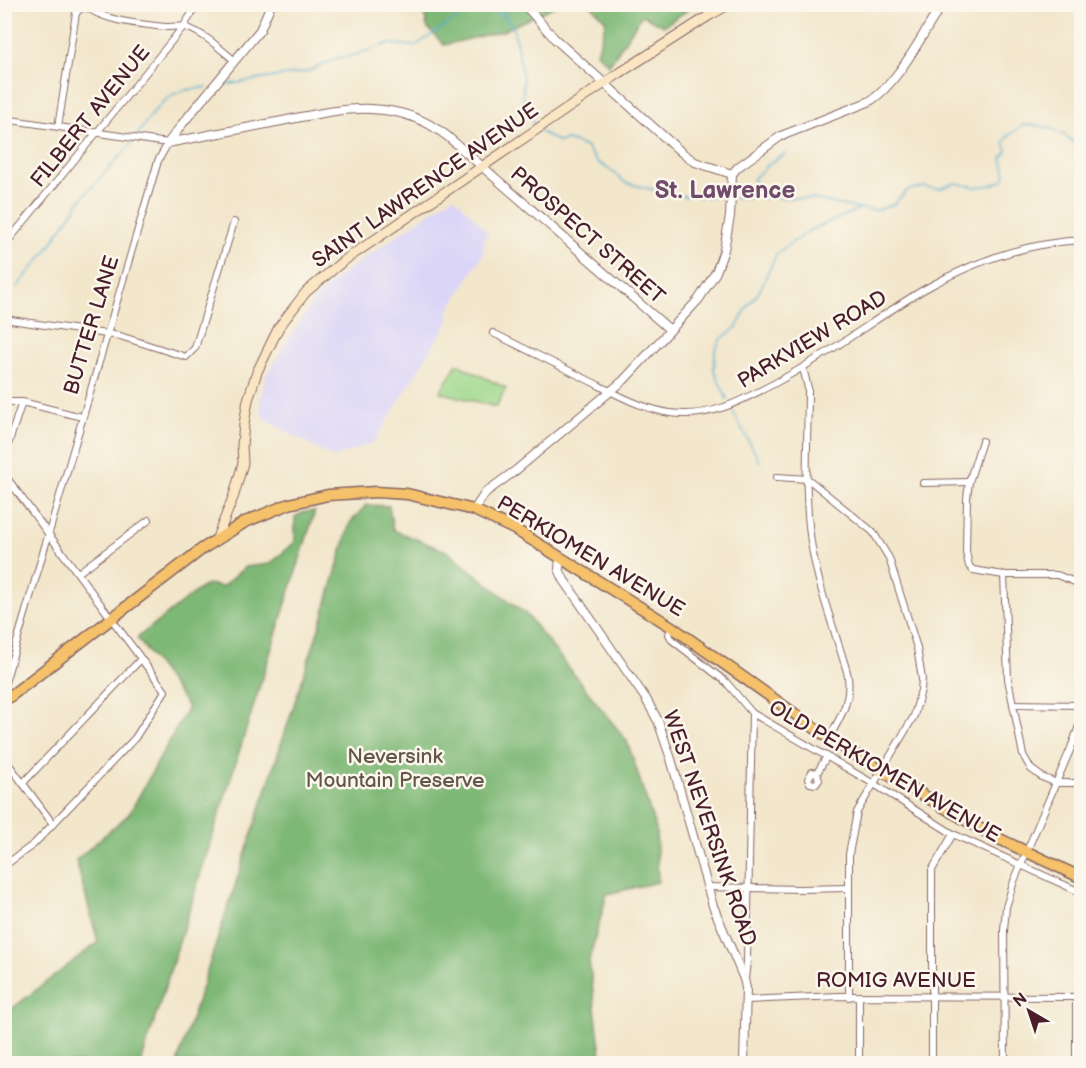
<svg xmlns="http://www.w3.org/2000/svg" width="1086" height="1068" font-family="'Balsamiq Sans',sans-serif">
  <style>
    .built { fill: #dbd6f7 }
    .green { fill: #9dd78a; stroke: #747b5a; stroke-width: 1.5 }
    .forest { fill: #7eb876; stroke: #646c50; stroke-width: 1.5 }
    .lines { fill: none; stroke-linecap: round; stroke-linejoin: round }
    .stream { stroke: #51accf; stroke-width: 1.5 }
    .minor-casing { stroke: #856563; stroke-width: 8 }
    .tertiary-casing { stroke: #856563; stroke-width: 10 }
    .secondary-casing { stroke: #856563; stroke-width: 11 }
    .primary-casing { stroke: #856563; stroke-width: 13 }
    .minor { stroke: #fff; stroke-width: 6 }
    .tertiary { stroke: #fff; stroke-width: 8 }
    .secondary { stroke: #fbe6c4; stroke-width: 9 }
    .primary { stroke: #f5c16b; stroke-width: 10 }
    .labels { text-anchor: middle; stroke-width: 5; stroke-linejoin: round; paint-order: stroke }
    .street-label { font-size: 21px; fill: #4a1f2b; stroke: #fbf7ec }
    .park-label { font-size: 21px; fill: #635648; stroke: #fbf7ec }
    .quarter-label { font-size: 24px; font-weight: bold; fill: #714b6c; stroke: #fbf7ec }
  </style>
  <rect width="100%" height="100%" fill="#fbf7ec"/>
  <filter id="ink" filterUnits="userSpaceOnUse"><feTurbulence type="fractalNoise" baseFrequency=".0167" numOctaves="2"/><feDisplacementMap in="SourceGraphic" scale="12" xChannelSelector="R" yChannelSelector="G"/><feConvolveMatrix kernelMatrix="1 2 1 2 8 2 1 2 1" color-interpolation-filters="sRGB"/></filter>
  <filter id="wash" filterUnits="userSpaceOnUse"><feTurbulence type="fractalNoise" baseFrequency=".008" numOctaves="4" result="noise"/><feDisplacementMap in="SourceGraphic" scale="24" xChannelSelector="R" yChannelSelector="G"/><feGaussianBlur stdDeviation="1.35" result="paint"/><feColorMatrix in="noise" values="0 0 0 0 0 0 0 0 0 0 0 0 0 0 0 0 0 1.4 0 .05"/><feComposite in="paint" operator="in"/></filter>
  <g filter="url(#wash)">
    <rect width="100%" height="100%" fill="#f2e6cb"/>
    <polygon class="built" points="454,196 489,233 485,237 483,254 448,312 450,319 374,442 334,458 267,421 261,412 260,400 266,375 316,297 349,269"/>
    <polygon class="green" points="457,364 506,388 496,407 440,392"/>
    <g class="forest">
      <polygon points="422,5 557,5 503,31 444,45 427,27"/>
      <polygon points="591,5 695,5 664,26 642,15 609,65 597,53 606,21"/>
      <polygon points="366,505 389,506 393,530 446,551 526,614 627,741 656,829 658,882 607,894 589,960 602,1063 177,1063 323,616 350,523"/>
      <polygon points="315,511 141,1063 5,1063 5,1014 98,942 76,860 129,814 188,707 137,638 198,590 208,584 222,587 245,567 270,564 295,542 295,517 304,512"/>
    </g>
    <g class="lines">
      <g class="stream">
        <polyline points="490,4 503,9 506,18 513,28 516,40 523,79 523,99 528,114 535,125"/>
        <polyline points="218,86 306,72 338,58 351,56 388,44 415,46 469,10 480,7 492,9 505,17"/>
        <polyline points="539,131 559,142 568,140 586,147 597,162 609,169 626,183 680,196 726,197"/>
        <path d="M136,137C147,121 160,99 179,92C188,89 198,89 207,87"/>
        <polyline points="755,197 753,179 770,163 785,154"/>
        <path d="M734,198L763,197L813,199L859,209L878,210L894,204L908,190L924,187L939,189L955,183L976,187L992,185L1003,180L1006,175L1002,158L1007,151L1004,143L1008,136L1023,125C1048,124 1063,132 1082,149"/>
        <polyline points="17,287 45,253 82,198 134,141"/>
        <polyline points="727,399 714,370 715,351 720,340 737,327 748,306 759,292 777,253 809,231 857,210"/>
        <polyline points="733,412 760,462"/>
      </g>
    </g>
  </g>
  <g filter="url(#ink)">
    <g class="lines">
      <defs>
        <g id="minor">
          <path d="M82,4C104,22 139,24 166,27C172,27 179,26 185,27C204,33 219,48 235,61"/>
          <polyline points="4,119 168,143 158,161 4,686"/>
          <polyline points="58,127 76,13 84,6"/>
          <polyline points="4,246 183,27 198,4"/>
          <polyline points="4,319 120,336 186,357 195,348 234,222"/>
          <path d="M493,333C525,349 558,365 590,381C616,394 642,409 670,413C710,419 743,400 777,382C828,355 873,320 923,290C972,262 1025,243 1082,240"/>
          <path d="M803,368L808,388C808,441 803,496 812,548C819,590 835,631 847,672C853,697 841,717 829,738"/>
          <polyline points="4,402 22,402 82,417"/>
          <polyline points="982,441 969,482 967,498 966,552 969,566 973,570 1004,575 1057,575 1075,582 1082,590"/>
          <polyline points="4,457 22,402"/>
          <polyline points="4,474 165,691 135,738 34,844 4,866"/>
          <polyline points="777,477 808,479 873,532 889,558 917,648 922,679 921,690 914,716 857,812 849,854 849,997"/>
          <polyline points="923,483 969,482"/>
          <polyline points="78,573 149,520"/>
          <polyline points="1004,575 1008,679 1023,755 1031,769 1042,777 1056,783 1082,783"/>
          <polyline points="672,627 669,634 672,640 726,682 752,713 874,784 953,834 1082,893"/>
          <polyline points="1013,704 1082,705"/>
          <polyline points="4,758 53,824"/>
          <polyline points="817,773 812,772 808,779 810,783 816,784 819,780 817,773 827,756"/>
          <polyline points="23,783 141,659"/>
          <polyline points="707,887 800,889 849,888"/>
          <polyline points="745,979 747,961 752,713"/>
          <polyline points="859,997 859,1064"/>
          <polyline points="1076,997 1076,1064"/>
          <polyline points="746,1000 840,996 1082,997"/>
          <polyline points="932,1064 932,870 953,834"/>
          <polyline points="1005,1064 1004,930 1006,907 1014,881 1071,748 1082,718"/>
        </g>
        <g id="tertiary">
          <polyline points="524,4 555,39 681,152 695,162 732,174"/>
          <path d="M168,143C202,136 237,130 271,123C333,111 392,93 447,136L670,330"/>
          <polyline points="168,143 183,123 260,30 271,4"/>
          <path d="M474,510L486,492L515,471L624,380L699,299L716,272L724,250L730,216L732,174L738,167L781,136L868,102C896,87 924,32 942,4"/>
          <polyline points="560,558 559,569 564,580 646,699 658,721 671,759 713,906 744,979 746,988 744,1064"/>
        </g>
        <g id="secondary">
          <polyline points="1029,4 1068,4"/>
          <polyline points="217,538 234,495 243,463 242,445 244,424 248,400 257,372 279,327 306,292 342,262 530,134 615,76 710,15 730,4"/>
        </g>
        <polyline id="primary" points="4,701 202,549 245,522 289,504 328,495 376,492 407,494 474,510 516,530 672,627 829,738 882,771 991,835 1082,878"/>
      </defs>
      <use href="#minor" class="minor-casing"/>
      <use href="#tertiary" class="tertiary-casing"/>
      <use href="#secondary" class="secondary-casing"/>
      <use href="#primary" class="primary-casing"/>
      <use href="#minor" class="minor"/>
      <use href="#tertiary" class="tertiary"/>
      <use href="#secondary" class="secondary"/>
      <use href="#primary" class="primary"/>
    </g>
  </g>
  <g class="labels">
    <g class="street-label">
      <text transform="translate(90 116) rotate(-51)" y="7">FILBERT AVENUE</text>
      <text transform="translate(425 185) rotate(-35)" y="7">SAINT LAWRENCE AVENUE</text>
      <text transform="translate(588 235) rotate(41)" y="7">PROSPECT STREET</text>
      <text transform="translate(91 325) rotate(-73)" y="7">BUTTER LANE</text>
      <text transform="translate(812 339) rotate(-31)" y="7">PARKVIEW ROAD</text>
      <text transform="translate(591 556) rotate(31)" y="7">PERKIOMEN AVENUE</text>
      <text transform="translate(885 771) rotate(30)" y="7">OLD PERKIOMEN AVENUE</text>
      <text transform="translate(710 828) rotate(71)" y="7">WEST NEVERSINK ROAD</text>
      <text x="896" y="987">ROMIG AVENUE</text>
    </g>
    <g class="park-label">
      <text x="395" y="763">Neversink<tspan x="395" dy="24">Mountain Preserve</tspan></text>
    </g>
    <g class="quarter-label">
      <text x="725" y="198">St. Lawrence</text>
    </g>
  </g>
  <rect width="1086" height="1068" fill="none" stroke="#fbf7ec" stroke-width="24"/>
  <g transform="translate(1029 1011) rotate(321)" stroke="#fbf7ec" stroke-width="4.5" paint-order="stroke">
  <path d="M0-4.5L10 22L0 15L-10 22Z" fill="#4a1f2b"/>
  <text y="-9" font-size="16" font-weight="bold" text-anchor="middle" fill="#4a1f2b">N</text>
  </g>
</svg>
